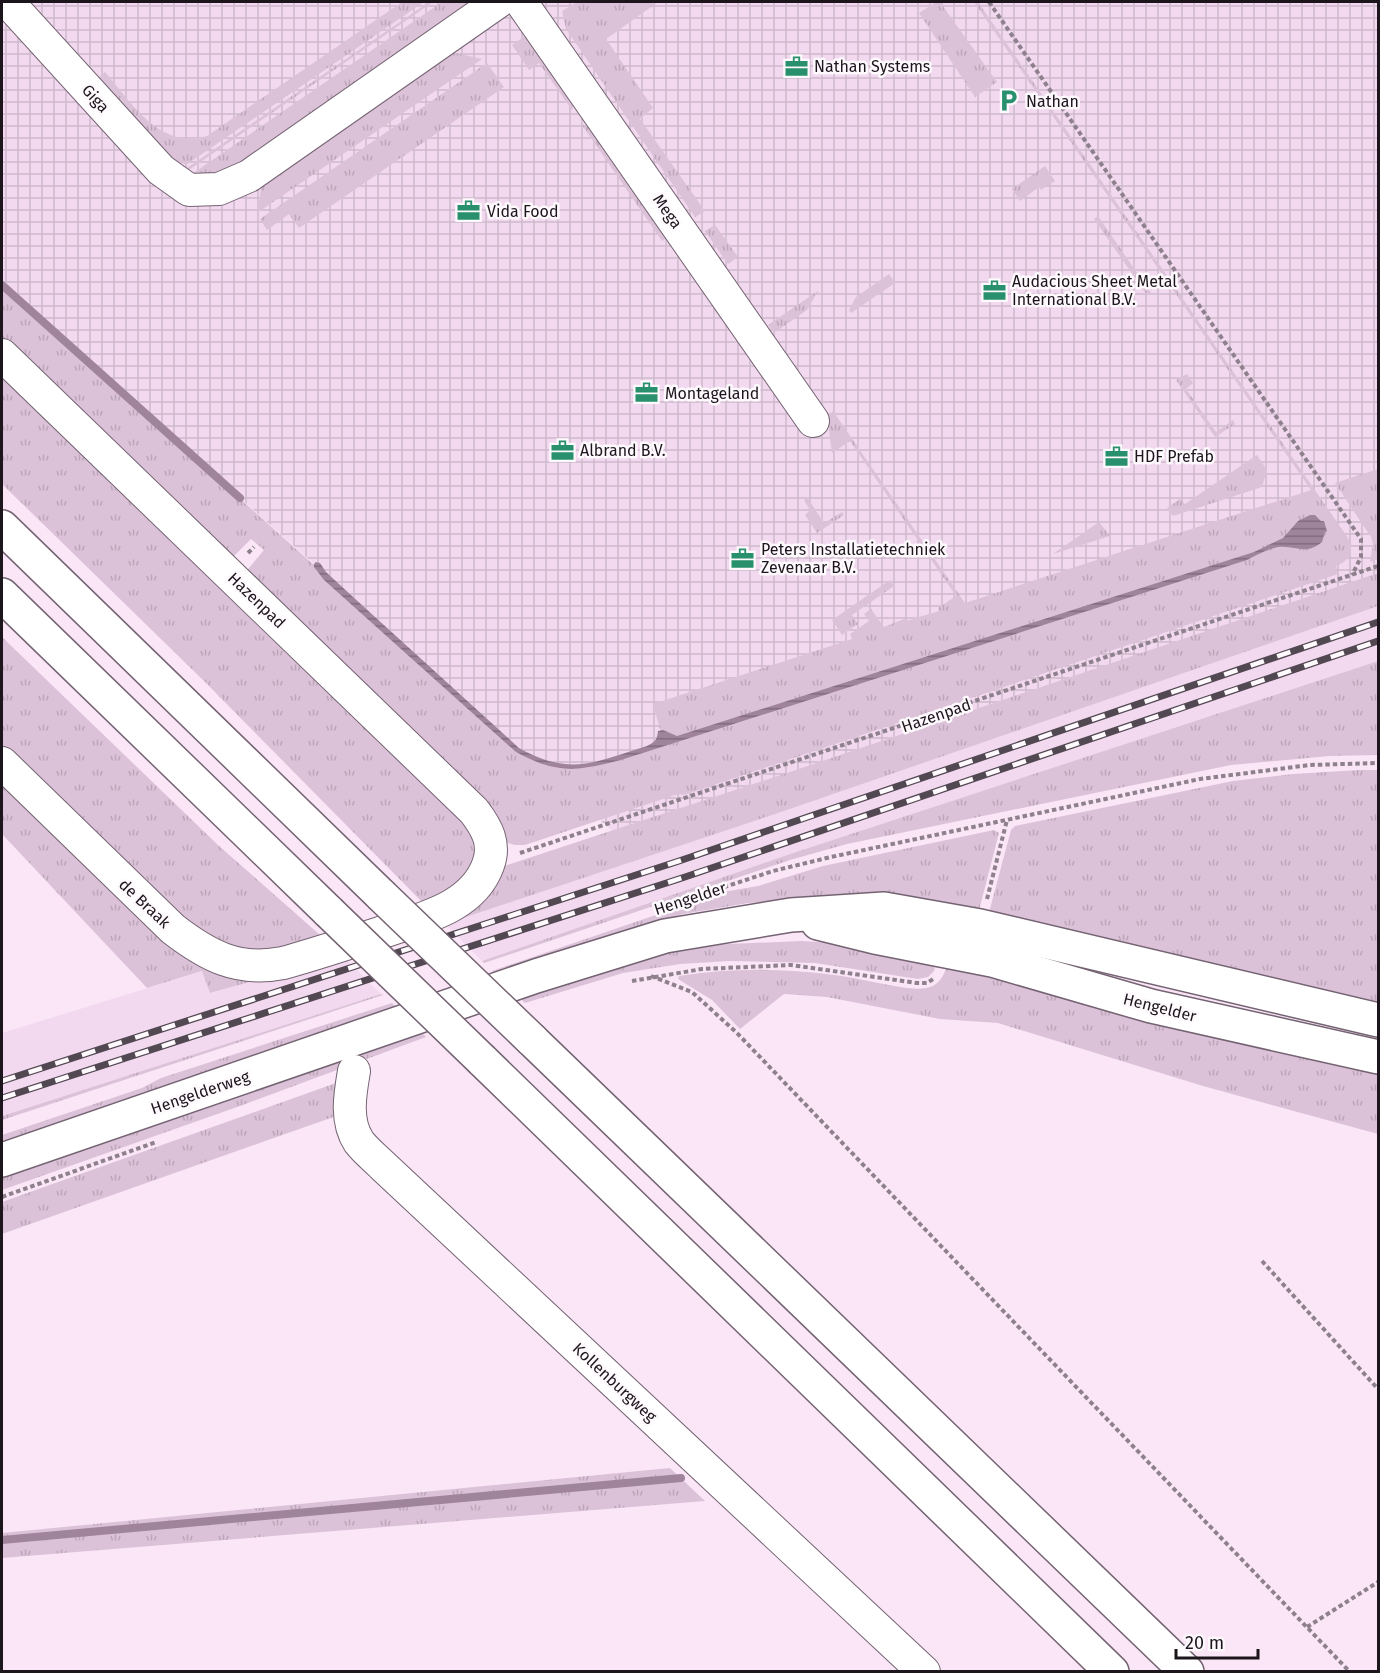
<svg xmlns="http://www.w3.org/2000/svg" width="1380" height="1673" font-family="'Fira Sans',sans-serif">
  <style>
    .built { fill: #f2d9ef }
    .industrial { fill: url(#industrial-grid) }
    .grass { fill: url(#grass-tufts) }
    .water { fill: url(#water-rules) }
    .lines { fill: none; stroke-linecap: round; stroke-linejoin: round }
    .stream { stroke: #a0849c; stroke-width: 8 }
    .street-casing { stroke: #746372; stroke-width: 34 }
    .secondary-casing { stroke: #746372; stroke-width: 36 }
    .highway-casing { stroke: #746372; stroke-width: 36 }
    .path { stroke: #8e818d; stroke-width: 4; stroke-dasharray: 4.5 3; stroke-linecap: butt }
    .street { stroke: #fff; stroke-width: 32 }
    .secondary { stroke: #fff; stroke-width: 33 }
    .highway { stroke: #fff; stroke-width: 33 }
    .rail-casing { stroke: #524851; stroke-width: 7 }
    .rail { stroke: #fdf9fc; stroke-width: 4.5; stroke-dasharray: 14; stroke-linecap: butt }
    .highway-bridge-casing { stroke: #746372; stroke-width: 36; stroke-linecap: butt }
    .highway-bridge { stroke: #fff; stroke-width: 33 }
    .labels { text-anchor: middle; stroke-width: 5; stroke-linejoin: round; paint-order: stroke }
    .poi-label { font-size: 16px; fill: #1c161c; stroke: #fdf9fc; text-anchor: start }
    .street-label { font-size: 16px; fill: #1c161c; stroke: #fdf9fc }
  </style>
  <defs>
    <pattern id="industrial-grid" width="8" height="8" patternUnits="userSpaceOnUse" patternTransform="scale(1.5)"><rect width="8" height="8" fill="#f2d9ef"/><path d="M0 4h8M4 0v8" fill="none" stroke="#cfbacc"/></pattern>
    <pattern id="grass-tufts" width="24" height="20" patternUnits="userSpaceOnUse" patternTransform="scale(1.5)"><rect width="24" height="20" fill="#dcc2d8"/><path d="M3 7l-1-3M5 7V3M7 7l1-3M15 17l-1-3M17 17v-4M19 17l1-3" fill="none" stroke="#bca6b9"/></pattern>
    <pattern id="water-rules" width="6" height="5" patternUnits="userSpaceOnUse" patternTransform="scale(1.5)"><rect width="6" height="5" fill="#a0849c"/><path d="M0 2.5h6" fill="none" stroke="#826b7e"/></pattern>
  </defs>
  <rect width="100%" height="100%" fill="#fae6f7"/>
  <g class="built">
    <polygon points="1378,579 1378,661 790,854 482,961 442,921"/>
    <polygon points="343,956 381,994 2,1116 2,1033 203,971 211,993"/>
  </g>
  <polygon class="industrial" points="2,2 1378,2 1378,579 619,837 428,669 314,564 2,285"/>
  <g class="grass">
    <path d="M402,2H424L186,165L182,163L180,165L187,168L429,2H433L186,172L181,169L98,78L105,72C134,105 158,149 207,136Z"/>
    <path d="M442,2H477L236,169C222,175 207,178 192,174Z"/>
    <polygon points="577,2 658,2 606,39 653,108 640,119 705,211 695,217 566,29 562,11"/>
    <polygon points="936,2 940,2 997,82 975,97 919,13"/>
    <path d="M974,2H978L1348,538C1355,551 1349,561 1336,566L1338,574L684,795L678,794L525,845H515L508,843L244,574L264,550L251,539L229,561L2,347V285L521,751L547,764L575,768L664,744L653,704L852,639L850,634L869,621L864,614L871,609L884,627L904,619L906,621L939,611L938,608L956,596L850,441L832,453L827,416L833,411L965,603L1311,490Z"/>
    <polygon points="525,36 532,41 575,100 572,110 539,63 529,70 512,45"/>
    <polygon points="452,52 482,59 257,213 262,183"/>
    <polygon points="487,63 504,87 299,228 289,214 267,230 260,219"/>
    <polygon points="582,125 593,127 669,236 662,241"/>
    <polygon points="1045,166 1055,181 1041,190 1039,187 1020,201 1012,189"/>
    <polygon points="1098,216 1151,293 1147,295 1094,219"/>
    <polygon points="715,225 738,257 728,264 705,231"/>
    <polygon points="889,274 895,283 851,313 849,310 856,297"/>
    <polygon points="818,291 807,310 774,333 768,325"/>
    <polygon points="2,364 479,830 479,867 429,909 205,682 2,484"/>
    <polygon points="1187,374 1193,383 1186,389 1216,432 1233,420 1235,424 1215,437 1176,380"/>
    <polygon points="1257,455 1267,470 1262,487 1173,516 1167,508 1180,499 1185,504"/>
    <polygon points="1378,469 1378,559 1370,562 1373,544 1371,537 1335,483"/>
    <polygon points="807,497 824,523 842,512 844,515 817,533 805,515 810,510 804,500"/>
    <polygon points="1099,522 1110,536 1053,554"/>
    <polygon points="1378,573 1378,606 781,812 445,924 504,866 784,774"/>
    <polygon points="890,580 894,586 852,615 858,624 842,635 832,620"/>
    <polygon points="2,637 219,846 328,942 257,956 200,941 2,756"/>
    <polygon points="1378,661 1378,755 1330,756 1231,765 847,844 790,860 484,963 482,961 790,854"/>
    <polygon points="1359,770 1378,770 1378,1008 987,920 1011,830 1015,826 1233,781 1293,774"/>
    <polygon points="2,774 198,959 343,956 210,993 202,971 147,988 2,834"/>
    <polygon points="994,830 999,833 977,918 807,899 748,903 683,914 496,975 492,971 723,892 758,886 823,866"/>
    <polygon points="801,941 851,944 937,957 934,971 928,977 918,979 815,963 729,961 680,964 623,973 525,1003 518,996 669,951 706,945"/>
    <path d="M949,962L1378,1069V1134L1203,1086L998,1023L940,1019L827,997L784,994L740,1029L712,1000L678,979L679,976C727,968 777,968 826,974C847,976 868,981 889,985C901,987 914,990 926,988C940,986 944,974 949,962Z"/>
    <polygon points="381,994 383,995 2,1120 2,1116"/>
    <polygon points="392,1003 395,1006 2,1144 2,1135 142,1088 161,1078"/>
    <polygon points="418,1029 426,1037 240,1106 2,1190 2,1174"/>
    <polygon points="336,1083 343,1091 342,1114 2,1234 2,1202"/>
    <polygon points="670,1468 705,1501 2,1558 2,1533"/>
  </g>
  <path class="water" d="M1310,515H1315L1321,521H1324L1327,531L1325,532L1322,542C1305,556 1296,545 1278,547C1268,549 1257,555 1247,560L624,759C579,771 558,775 516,752L324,580L314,567V564L316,562L320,563L326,572L352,596L519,748C571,777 595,762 647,746C655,742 657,740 658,731L663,730L677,736L1254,552L1283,538L1298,521Z"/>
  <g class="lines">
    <g class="stream">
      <polyline points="2,285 240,498"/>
      <polyline points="2,1540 681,1478"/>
    </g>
    <defs>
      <g id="street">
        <polyline points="8,2 161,170 189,190 219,189 249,176 498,2"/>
        <polyline points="521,2 813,421"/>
        <path d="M2,355L474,811C487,828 496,844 488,865C472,909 419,919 380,933C348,943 316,954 283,963C238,972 208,956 173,929L2,763"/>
        <path d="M354,1071C350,1094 345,1121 359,1142C366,1151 376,1159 383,1166L924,1672"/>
      </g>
      <g id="secondary">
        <polyline points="818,923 875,937 992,960 1151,1006 1378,1057"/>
        <polyline points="2,1160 536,976 665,936 791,915 884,909 980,926 1378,1020"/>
      </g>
      <g id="highway">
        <polyline points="2,527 381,895"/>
        <polyline points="2,595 329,912"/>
        <polyline points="532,1040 1187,1672"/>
        <polyline points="482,1060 1112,1672"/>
      </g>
    </defs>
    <use href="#street" class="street-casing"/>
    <use href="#secondary" class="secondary-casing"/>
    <use href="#highway" class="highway-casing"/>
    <g class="path">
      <polyline points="989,2 1361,539 1361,557 1352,575"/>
      <polyline points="248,553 254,547"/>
      <polyline points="520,853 1378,566"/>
      <polyline points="688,899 773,871 831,857 1200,779 1310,765 1378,763"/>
      <polyline points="987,899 1007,820"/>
      <path d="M651,976L692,992L737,1033C941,1246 1145,1459 1350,1672"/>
      <polyline points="632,981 702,969 791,965 917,983 927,983 933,979"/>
      <polyline points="2,1197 156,1142"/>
      <polyline points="1262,1261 1378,1389"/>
      <polyline points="1307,1627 1378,1582"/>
    </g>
    <use href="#street" class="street"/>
    <use href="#secondary" class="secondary"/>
    <use href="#highway" class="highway"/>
    <defs>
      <g id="rail">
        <polyline points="2,1081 679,861 1378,622"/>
        <polyline points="2,1098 685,877 1378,641"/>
      </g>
    </defs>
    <use href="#rail" class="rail-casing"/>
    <use href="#rail" class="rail"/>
    <defs>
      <g id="highway-bridge">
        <polyline points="381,895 532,1040"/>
        <polyline points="329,912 482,1060"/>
      </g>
    </defs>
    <use href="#highway-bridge" class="highway-bridge-casing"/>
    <use href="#highway-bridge" class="highway-bridge"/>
  </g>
  <defs>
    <symbol id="office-bare" viewBox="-9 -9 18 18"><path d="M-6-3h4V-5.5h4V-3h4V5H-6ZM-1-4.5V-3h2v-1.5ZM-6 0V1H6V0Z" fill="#28906d" stroke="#fdf9fc" stroke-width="2.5" paint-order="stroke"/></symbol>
    <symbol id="parking-bare" viewBox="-9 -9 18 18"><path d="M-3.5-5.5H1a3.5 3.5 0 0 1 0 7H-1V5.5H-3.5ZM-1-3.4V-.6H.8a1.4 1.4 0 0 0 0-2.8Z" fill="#28906d" stroke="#fdf9fc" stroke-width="2.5" paint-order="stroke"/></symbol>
  </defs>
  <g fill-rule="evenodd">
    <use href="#office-bare" x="780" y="50" width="33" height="33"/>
    <use href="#parking-bare" x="992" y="84" width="33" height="33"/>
    <use href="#office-bare" x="452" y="194" width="33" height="33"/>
    <use href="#office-bare" x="978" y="274" width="33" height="33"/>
    <use href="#office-bare" x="630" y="376" width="33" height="33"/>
    <use href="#office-bare" x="546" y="434" width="33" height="33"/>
    <use href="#office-bare" x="1100" y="440" width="33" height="33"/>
    <use href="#office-bare" x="726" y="542" width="33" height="33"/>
  </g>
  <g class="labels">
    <g class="poi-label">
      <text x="814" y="72">Nathan Systems</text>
      <text x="1026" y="107">Nathan</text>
      <text x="487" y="217">Vida Food</text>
      <text x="1012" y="287">Audacious Sheet Metal<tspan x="1012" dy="18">International B.V.</tspan></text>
      <text x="665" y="399">Montageland</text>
      <text x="580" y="456">Albrand B.V.</text>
      <text x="1134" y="462">HDF Prefab</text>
      <text x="761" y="555">Peters Installatietechniek<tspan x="761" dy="18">Zevenaar B.V.</tspan></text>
    </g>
    <g class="street-label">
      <text transform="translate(96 98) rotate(48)" y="6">Giga</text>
      <text transform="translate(668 211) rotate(55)" y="6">Mega</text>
      <text transform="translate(257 600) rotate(44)" y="6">Hazenpad</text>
      <text transform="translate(936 715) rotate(-19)" y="6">Hazenpad</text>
      <text transform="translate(690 898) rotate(-18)" y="6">Hengelder</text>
      <text transform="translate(145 903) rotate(43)" y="6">de Braak</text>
      <text transform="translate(1160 1007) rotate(14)" y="6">Hengelder</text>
      <text transform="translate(200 1092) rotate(-19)" y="6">Hengelderweg</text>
      <text transform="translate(615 1382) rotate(43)" y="6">Kollenburgweg</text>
    </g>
  </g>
  <rect width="1380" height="1673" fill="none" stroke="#1c161c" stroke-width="6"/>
  <path d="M1176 1649v9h82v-9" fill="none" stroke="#1c161c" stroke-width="3"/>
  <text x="1185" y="1649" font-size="18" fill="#1c161c" stroke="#fdf9fc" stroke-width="4.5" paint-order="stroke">20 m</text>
</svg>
